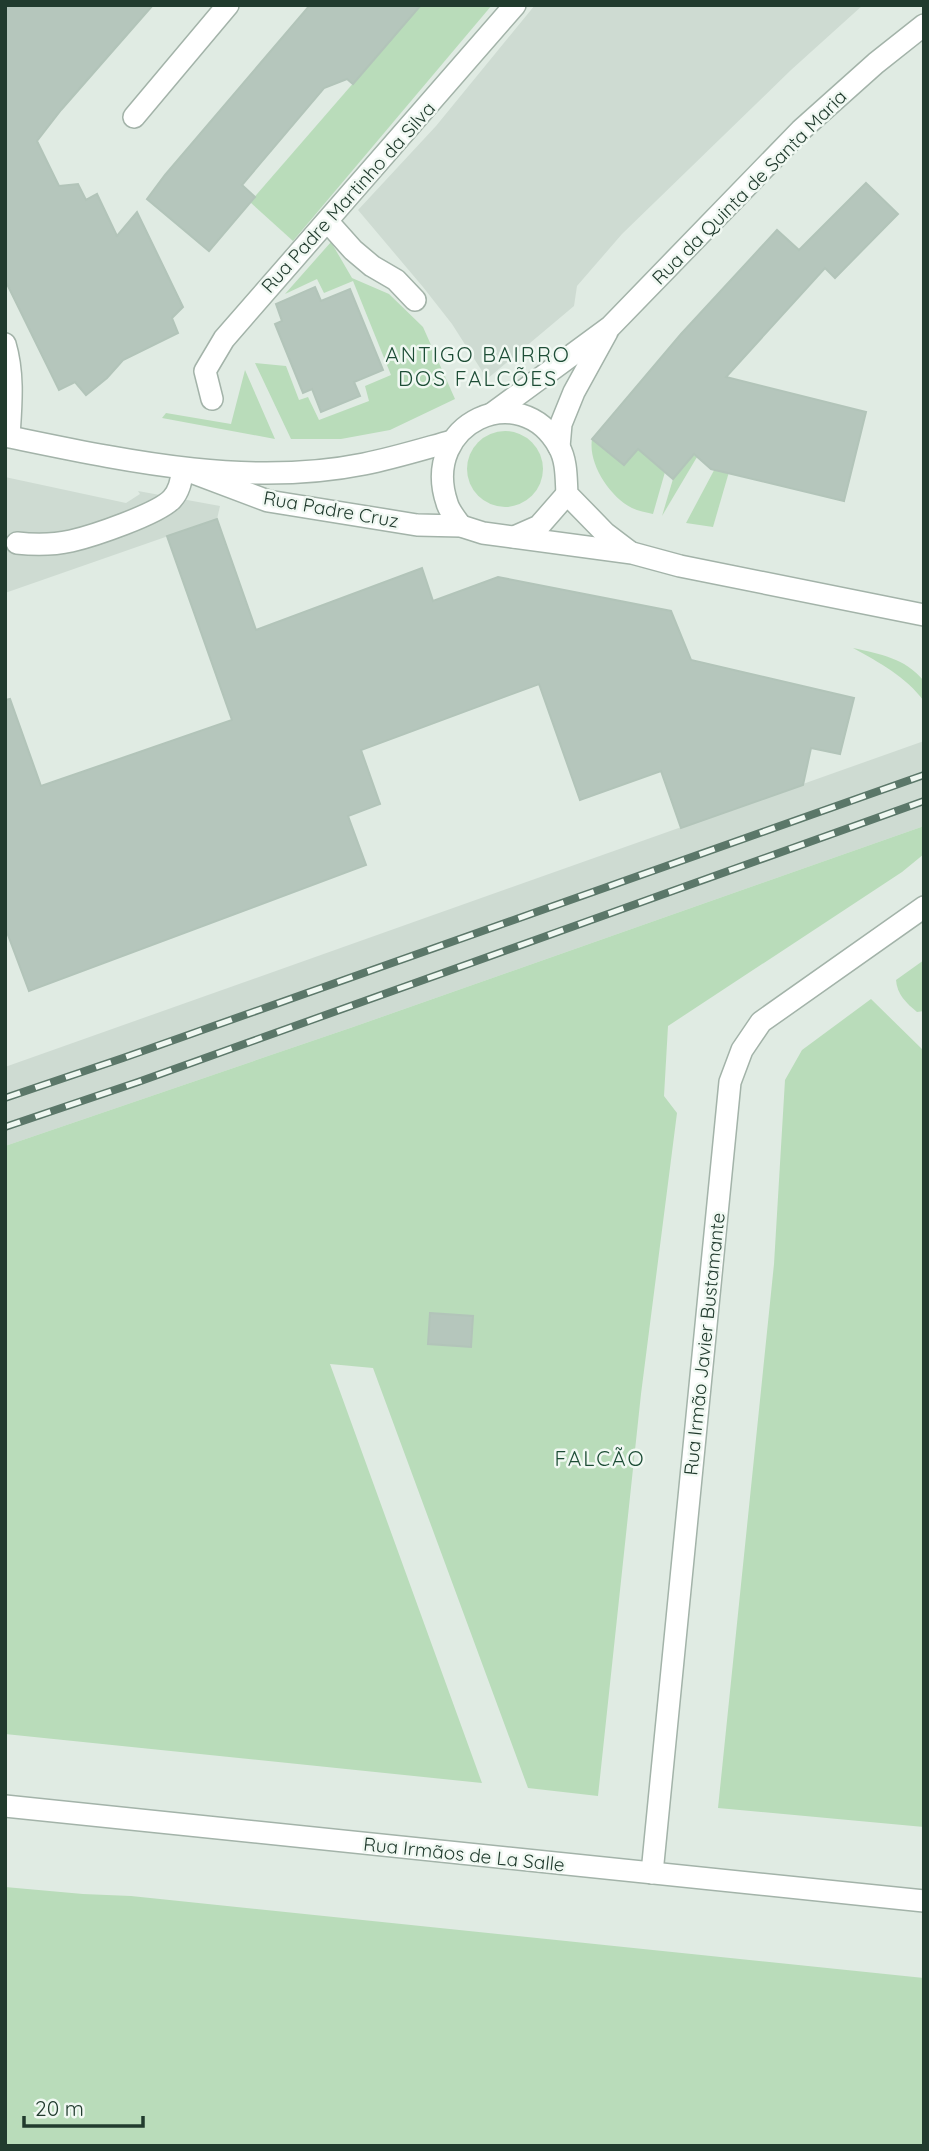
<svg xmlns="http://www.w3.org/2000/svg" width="929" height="2151" font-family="Quicksand,sans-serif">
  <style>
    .built { fill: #cedbd2 }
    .green { fill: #b9dcba }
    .building { fill: #b5c6bc; stroke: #b2c4b9; stroke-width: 2 }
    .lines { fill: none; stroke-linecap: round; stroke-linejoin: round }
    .service-casing { stroke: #a3b3a9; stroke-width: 24 }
    .minor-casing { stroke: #a3b3a9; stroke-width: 24 }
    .tertiary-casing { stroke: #a3b3a9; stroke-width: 24 }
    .service { stroke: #fff; stroke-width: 21 }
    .minor { stroke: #fff; stroke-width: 21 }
    .tertiary { stroke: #fff; stroke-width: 21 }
    .rail-casing { stroke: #5b7769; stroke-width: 8 }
    .rail { stroke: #f0f8f2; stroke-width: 5; stroke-dasharray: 16; stroke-linecap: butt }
    .labels { text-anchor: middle; stroke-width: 5; stroke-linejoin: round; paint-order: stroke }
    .street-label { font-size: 19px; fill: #213b2e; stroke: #f0f8f2 }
    .neighbourhood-label { font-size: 21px; letter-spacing: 2px; fill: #1d4d36; stroke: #f0f8f2 }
  </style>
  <rect width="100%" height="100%" fill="#e0ebe3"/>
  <g class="built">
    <polygon points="535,5 863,5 791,70 622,234 577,286 574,306 487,379 452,324 423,287 358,210 436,126"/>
    <polygon points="5,477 126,503 140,494 138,491 220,506 217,519 5,593"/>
    <polygon points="924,741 924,826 353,1027 5,1146 5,1067"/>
  </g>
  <g class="green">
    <polygon points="421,5 492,5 293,241 250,202"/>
    <polygon points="331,242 352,278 389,294 423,327 455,399 390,430 341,439 291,439 255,363 286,366 299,400 308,397 319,420 369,401 365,386 391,375 353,281 324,293 317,279 285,294"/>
    <polygon points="245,370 275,439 162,418 166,413 231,424"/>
    <circle cx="505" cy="469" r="38"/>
    <path d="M592,439L624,465L638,449L665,472L653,514C646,512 638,511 632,508C609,496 588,463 592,439Z"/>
    <polygon points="694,455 697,457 662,516 673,479"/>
    <polygon points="720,459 731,465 713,527 686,523"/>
    <path d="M853,648C880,654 905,658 924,681V701C905,676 880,663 853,648Z"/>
    <polygon points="924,826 924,854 902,872 668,1026 664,1096 677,1113 641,1394 598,1796 528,1788 373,1368 330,1364 482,1783 5,1734 5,1146 353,1027"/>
    <path d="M924,960V1011L917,1012C906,1003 897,994 896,980Z"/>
    <polygon points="871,999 924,1051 924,1827 718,1808 774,1264 785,1080 802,1050"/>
    <polygon points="5,1887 83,1894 131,1896 924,1978 924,2146 5,2146"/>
  </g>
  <g class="building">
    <polygon points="5,5 153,5 61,110 37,141 59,186 78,184 86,200 97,194 117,236 137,212 183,307 172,318 178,333 123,360 107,378 86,395 75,382 59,390 5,280"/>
    <polygon points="310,5 421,5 353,84 347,79 324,88 242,185 255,197 209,251 147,199 165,175"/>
    <polygon points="866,183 898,214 835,278 825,268 726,377 866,412 844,501 711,469 694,454 673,479 638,449 624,465 592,439 681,334 777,230 799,250"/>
    <polygon points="315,287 321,301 350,289 383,370 354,382 360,396 321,412 312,389 303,393 275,324 282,321 276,304"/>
    <polygon points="217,519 256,630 422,568 433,601 498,577 671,611 691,660 854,698 840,754 811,748 803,785 681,828 661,771 580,800 539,684 361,750 380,804 348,816 366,865 29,991 5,927 5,700 10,699 41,786 232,720 167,536"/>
    <polygon points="430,1313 473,1316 471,1347 428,1344"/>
  </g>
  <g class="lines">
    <defs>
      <path id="service" d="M17,543C35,545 53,545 71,541C93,536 158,514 172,499C180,490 181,480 183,469"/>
      <g id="minor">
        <polyline points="134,117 228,5"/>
        <polyline points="328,222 353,250 372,266 396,280 415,300"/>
        <path d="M5,344C14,374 11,405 9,436"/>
        <polyline points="212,399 205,371 224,339 515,5"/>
        <polyline points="493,413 610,327 801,130 876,63 924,25"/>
        <polyline points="559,447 561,424 574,392 607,332"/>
        <polyline points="5,1806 924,1901"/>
        <polyline points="652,1873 730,1082 742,1050 761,1022 924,907"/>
      </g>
      <g id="tertiary">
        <path d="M5,436C122,460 245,488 364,464C394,458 423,449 452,441"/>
        <polyline points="183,469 268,501 417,525 461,526 483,533 632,553 680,566 924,615"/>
        <path d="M461,526C456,519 449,511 447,503C420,423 521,377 559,447C567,461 566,479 567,494L605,533L630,552"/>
        <polyline points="514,537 539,526 567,494"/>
      </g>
    </defs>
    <use href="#service" class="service-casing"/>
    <use href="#minor" class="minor-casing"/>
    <use href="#tertiary" class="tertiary-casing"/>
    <use href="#service" class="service"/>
    <use href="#minor" class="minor"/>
    <use href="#tertiary" class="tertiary"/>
    <defs>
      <g id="rail">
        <polyline points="5,1098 123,1058 924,775"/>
        <polyline points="5,1127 138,1082 924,801"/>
      </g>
    </defs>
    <use href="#rail" class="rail-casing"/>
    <use href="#rail" class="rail"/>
  </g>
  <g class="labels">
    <g class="street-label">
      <text transform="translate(749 187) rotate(-45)" y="7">Rua da Quinta de Santa Maria</text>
      <text transform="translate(348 197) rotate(-48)" y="7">Rua Padre Martinho da Silva</text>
      <text transform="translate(331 509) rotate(10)" y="7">Rua Padre Cruz</text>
      <text transform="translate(704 1344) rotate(-84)" y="7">Rua Irmão Javier Bustamante</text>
      <text transform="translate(464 1854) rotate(6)" y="7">Rua Irmãos de La Salle</text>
    </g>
    <g class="neighbourhood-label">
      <text x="478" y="362">ANTIGO BAIRRO<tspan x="478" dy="24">DOS FALCÕES</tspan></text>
      <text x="600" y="1466">FALCÃO</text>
    </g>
  </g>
  <rect width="929" height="2151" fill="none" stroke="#213b2e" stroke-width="14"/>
  <path d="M24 2116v10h119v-10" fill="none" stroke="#213b2e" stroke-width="3.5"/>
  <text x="35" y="2116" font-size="21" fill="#213b2e" stroke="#f0f8f2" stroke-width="5" paint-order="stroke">20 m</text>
</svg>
